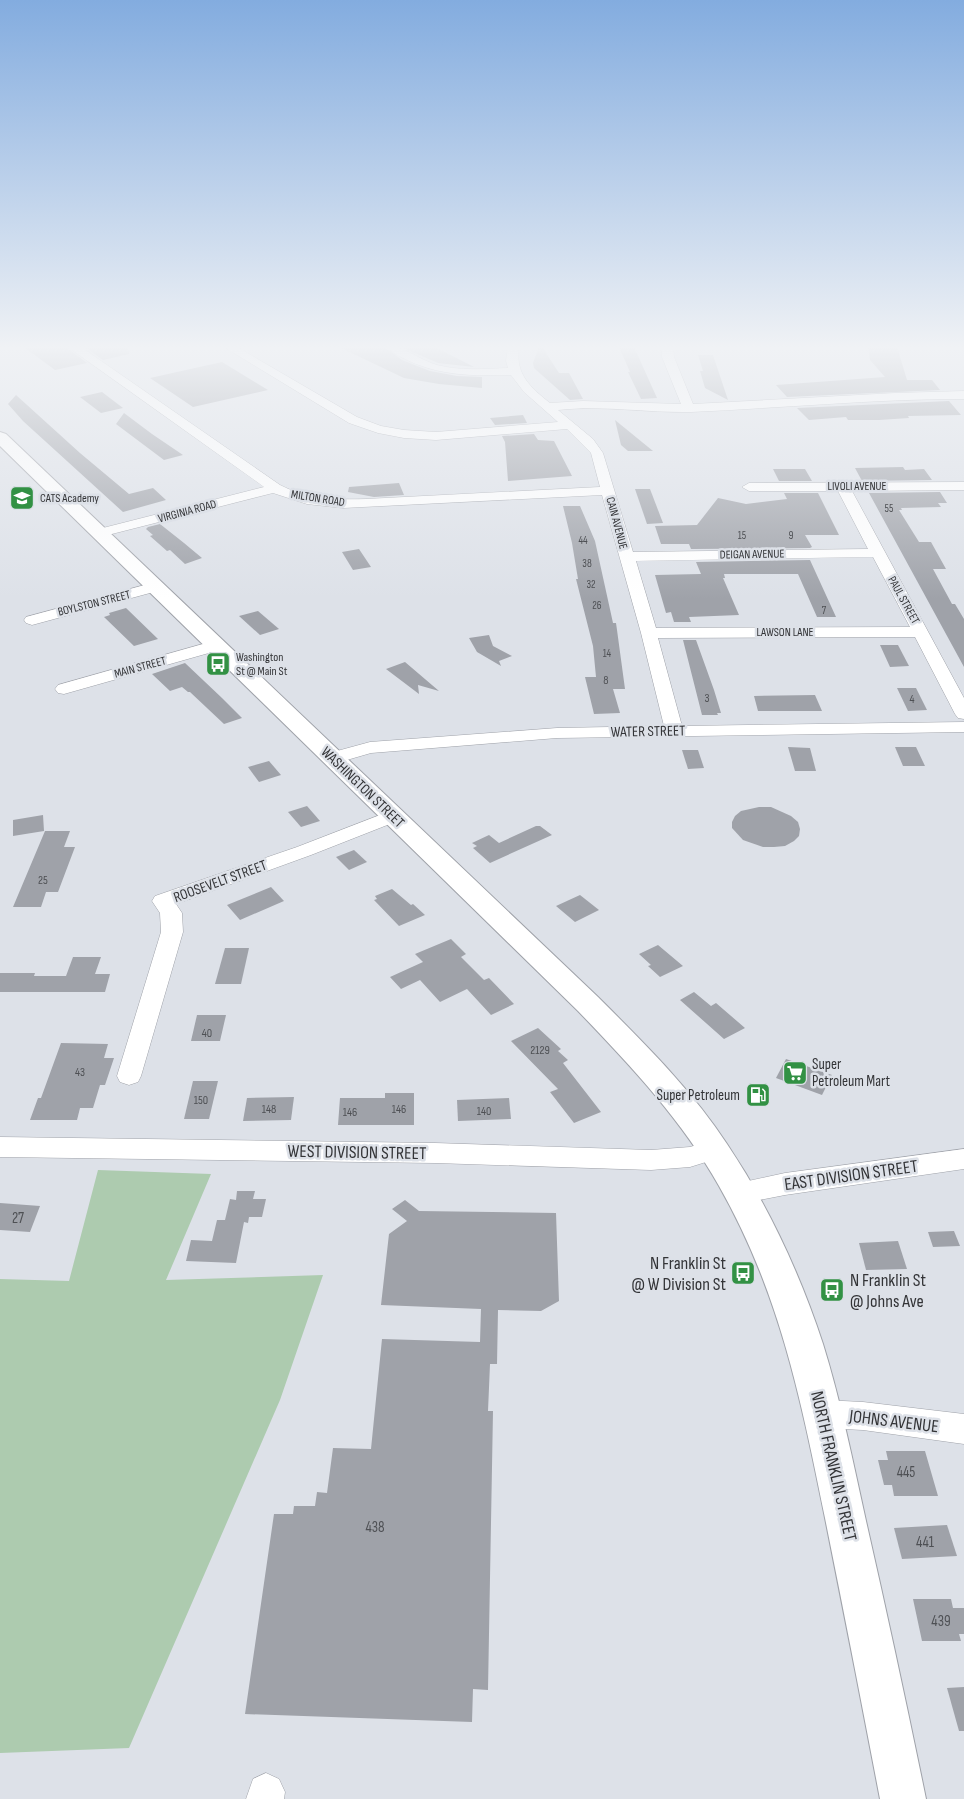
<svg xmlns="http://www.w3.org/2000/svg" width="964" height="1799" font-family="'Sofia Sans Condensed',sans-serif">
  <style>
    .green { fill: #adcbaf }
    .building { fill: #9fa2a9 }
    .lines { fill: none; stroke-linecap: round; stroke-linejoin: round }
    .minor-casing { stroke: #9fa2a9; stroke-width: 1 }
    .major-casing { stroke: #9fa2a9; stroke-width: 2 }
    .minor { fill: #fff; fill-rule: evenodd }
    .major { fill: #fff; fill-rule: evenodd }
    .labels { text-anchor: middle; stroke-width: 5; stroke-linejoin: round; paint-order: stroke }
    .far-number-label { font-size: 11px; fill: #4e5054 }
    .far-street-label { font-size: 12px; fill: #333437; stroke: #dde1e8 }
    .far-poi-label { font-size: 12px; fill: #333437; stroke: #dde1e8; text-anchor: start }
    .number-label { font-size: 12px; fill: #4e5054 }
    .street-label { font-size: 15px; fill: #333437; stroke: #dde1e8 }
    .poi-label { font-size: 15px; fill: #333437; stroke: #dde1e8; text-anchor: start }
    .near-number-label { font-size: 15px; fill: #4e5054 }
    .near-street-label { font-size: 18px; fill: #333437; stroke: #dde1e8 }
    .near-poi-label { font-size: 18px; fill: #333437; stroke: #dde1e8; text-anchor: end }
  </style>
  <rect width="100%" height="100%" fill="#dde1e8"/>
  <polygon class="green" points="98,1170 211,1174 166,1280 323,1275 280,1400 129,1748 0,1753 0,1279 69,1281"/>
  <g class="building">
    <polygon points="24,347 66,347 87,363 55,370"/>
    <polygon points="85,347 128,347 129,354 103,360"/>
    <polygon points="339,347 384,347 402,360 430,371 457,376 482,377 482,388 439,384 404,378"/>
    <polygon points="401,347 435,347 474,367 438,363"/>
    <polygon points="539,347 542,347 559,373 569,373 583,399 570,400 534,368 533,363"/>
    <polygon points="619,347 634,347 657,398 641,399 628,372 630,372"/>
    <polygon points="868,347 897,347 907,380 932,380 940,390 787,397 776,385 885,377 870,360"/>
    <polygon points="698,355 713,355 728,400 705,388 700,371 703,371"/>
    <polygon points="222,362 268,390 193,407 150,378"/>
    <polygon points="102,392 123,408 101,413 80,397"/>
    <polygon points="16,395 80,453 129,494 153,488 166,500 123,512 23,421 8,404"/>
    <polygon points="949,401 961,415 908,416 909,418 879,420 848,420 846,417 809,420 797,408"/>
    <polygon points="124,413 152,434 183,455 164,460 116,424"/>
    <polygon points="523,415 527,423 495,425 490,418"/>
    <polygon points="615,420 653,451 628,451 621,445"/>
    <polygon points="534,434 538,440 554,441 572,476 508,481 505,442 502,436"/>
    <polygon points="903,467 905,470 924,469 932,480 862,481 855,468"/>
    <polygon points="773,469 805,469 812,481 779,481"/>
    <polygon points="399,483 404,495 374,497 348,492 349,487"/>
    <polygon points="635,489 650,489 663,523 647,524"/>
    <polygon points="940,492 947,503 938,503 941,507 901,508 902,510 899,510 919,542 931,542 946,569 933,569 952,604 955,604 964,619 964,667 869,493"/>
    <polygon points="784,493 818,493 839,535 805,535 812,547 810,548 691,549 689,544 661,544 655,526 697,525 718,498 746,504 787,499"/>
    <polygon points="563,506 580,506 595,541 613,623 616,623 617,630 625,689 613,689 620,713 594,714 585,677 596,677 593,646 576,579 578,579 572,543"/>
    <polygon points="160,524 184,543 202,558 185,564 170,550 167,551 150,536 153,535 146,529 148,527"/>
    <polygon points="359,549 371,567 353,570 342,552"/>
    <polygon points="810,560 836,617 817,617 798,574 724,574 725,578 723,578 739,615 689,617 691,622 674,622 671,612 666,613 655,575 701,574 696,562"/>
    <polygon points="126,608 158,639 134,646 104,617 110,615 109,613"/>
    <polygon points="258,611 279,629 260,635 239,616"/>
    <polygon points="489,635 493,646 512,656 499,661 501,666 477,652 469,638"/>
    <polygon points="683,640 696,640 714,690 721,713 717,713 718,715 702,715"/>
    <polygon points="880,645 898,645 909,666 890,667"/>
    <polygon points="405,662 439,691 418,685 419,694 386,669"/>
    <polygon points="185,663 222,698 242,718 224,724 190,692 188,692 182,687 170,691 152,674"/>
    <polygon points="897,688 916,688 927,710 908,711"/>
    <polygon points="815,695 822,711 758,711 754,696"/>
    <polygon points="788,747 810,748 816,771 795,771"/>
    <polygon points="895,747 916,747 925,766 903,766"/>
    <polygon points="682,750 698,750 704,768 688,769"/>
    <polygon points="269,761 281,775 259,782 248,767"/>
    <polygon points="307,806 320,821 301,827 288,812"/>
    <polygon points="759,807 771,807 791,816 798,822 800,829 799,836 794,841 785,846 774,847 763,847 743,840 732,828 732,822 735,816 741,811"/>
    <polygon points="43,815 44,831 13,836 13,820"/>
    <polygon points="536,826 540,826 552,835 490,863 473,848 477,846 472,843 489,835 499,843"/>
    <polygon points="45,831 70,831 64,847 75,847 58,892 46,892 41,907 13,907"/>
    <polygon points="354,850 367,862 349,870 336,857"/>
    <polygon points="271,887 284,901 240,920 227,905"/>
    <polygon points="392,889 411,905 413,904 425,915 399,926 374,900 377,899 375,896"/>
    <polygon points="580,895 599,910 575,922 556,906"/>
    <polygon points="451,939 466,954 461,957 484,980 489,978 514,1004 491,1015 467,989 440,1002 420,980 401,989 390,977 423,962 415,954"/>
    <polygon points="658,945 683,966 660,977 648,966 651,965 639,954"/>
    <polygon points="225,948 249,948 241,984 215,984"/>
    <polygon points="73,957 101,957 95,974 110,974 105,992 0,992 0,973 35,973 34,976 66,976"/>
    <polygon points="694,992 711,1006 716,1003 745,1028 724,1039 680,1000"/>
    <polygon points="197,1015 226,1015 220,1041 191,1041"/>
    <polygon points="538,1028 561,1049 558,1051 568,1060 563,1063 601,1112 574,1123 550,1092 558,1089 511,1041"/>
    <polygon points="61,1043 108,1044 104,1058 114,1058 105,1085 100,1085 93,1108 80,1108 77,1120 30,1120 38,1098 41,1098"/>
    <polygon points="786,1059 832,1075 822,1095 776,1078"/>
    <polygon points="193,1081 218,1081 209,1119 184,1119"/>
    <polygon points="385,1093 414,1093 414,1125 338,1125 340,1098 385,1098"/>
    <polygon points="294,1097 291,1120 243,1121 247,1098"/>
    <polygon points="509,1098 511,1119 458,1121 457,1100"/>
    <polygon points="237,1191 255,1191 253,1199 266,1199 262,1217 249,1217 248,1223 244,1222 236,1263 186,1261 191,1240 212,1241 217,1220 225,1220 230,1199 236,1200"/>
    <polygon points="405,1200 419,1211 556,1213 559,1301 541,1311 498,1310 497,1364 490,1364 488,1411 493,1411 488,1690 473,1689 472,1722 245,1714 274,1514 293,1514 294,1506 315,1506 317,1492 327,1493 333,1448 371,1449 382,1339 480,1342 481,1309 381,1305 389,1234 407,1221 392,1209"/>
    <polygon points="0,1203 40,1206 30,1232 0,1230"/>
    <polygon points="954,1231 960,1246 933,1247 928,1232"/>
    <polygon points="898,1241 907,1269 866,1270 859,1243"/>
    <polygon points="886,1451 925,1451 938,1496 894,1496 892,1485 884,1485 878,1460 888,1460"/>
    <polygon points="947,1525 957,1556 902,1559 894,1528"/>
    <polygon points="913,1599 951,1599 953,1608 964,1608 964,1634 959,1634 961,1641 922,1641"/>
    <polygon points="964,1687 964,1731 959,1731 947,1688"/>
  </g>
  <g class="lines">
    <defs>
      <g id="minor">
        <path d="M68,347H81L280,485C307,499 336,500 366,499L600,487L591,453L567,429L436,440L404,438L378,433L349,423L224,347H237L357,417L381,426L404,430L436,432L558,422L524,392L511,375C474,376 439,376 405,359C399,356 391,352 386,347C408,347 417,359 437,365C460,371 485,369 508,368L506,361L508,347H519C515,374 530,387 550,403L583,401L681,404L662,357V347H673L674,357L693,404L895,393L964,391V399C873,399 782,408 691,412C646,413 602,405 558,410L593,439L603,453L633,552L868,549L838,491H749L742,487L749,483L964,482V490L852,491L964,698V719L958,718L955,714L915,637L658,638L682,726L964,722V732L557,738L371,753L333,764L326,762L324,758L326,754L370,742L557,728L664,726L641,633L602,495L343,508L307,504L273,493L100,537L95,536L93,533L95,530L264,487ZM873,557L910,627L656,628L636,561Z"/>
        <polygon points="156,582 161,584 164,587 161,590 32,625 26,623 24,620 26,617"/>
        <polygon points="217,640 223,641 225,645 223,649 64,694 58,693 55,689 58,685"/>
        <polygon points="393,810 400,812 403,816 400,820 311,855 176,904 182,913 183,932 141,1076 138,1082 129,1085 120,1082 117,1076 161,932 160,913 152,901 155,896 297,847"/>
        <polygon points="0,1137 435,1143 651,1150 690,1147 713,1140 722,1143 726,1150 722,1157 690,1167 651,1170 435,1163 0,1157"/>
        <polygon points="964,1149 964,1169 785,1195 739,1204 730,1201 726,1193 730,1185 785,1173"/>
        <polygon points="823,1400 863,1402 964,1414 964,1444 863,1430 823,1428 812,1424 808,1414 812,1404"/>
        <polygon points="266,1773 279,1779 285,1792 284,1799 246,1799 253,1779"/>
      </g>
      <path id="major" d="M0,432L6,434L598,997C644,1043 691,1089 727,1144C768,1205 800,1274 823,1344C841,1402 853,1462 866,1521C887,1613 907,1706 926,1799H880C862,1705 844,1612 825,1518C801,1400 780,1293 719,1186C682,1120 630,1065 578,1011L0,446Z"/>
    </defs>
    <use href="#minor" class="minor-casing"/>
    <use href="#major" class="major-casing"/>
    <use href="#minor" class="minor"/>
    <use href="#major" class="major"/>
  </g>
  <linearGradient id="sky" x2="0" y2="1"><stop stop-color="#83acdf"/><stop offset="0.58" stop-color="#f0f2f5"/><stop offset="1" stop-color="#f0f2f5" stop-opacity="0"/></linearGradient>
  <rect width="964" height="599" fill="url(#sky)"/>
  <defs>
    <symbol id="school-square" viewBox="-11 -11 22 22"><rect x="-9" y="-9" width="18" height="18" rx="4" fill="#329144" stroke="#dde1e8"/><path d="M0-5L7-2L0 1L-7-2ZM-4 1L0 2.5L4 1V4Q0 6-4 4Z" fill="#fff"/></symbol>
    <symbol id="bus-square" viewBox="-11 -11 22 22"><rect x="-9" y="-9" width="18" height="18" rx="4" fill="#329144" stroke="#dde1e8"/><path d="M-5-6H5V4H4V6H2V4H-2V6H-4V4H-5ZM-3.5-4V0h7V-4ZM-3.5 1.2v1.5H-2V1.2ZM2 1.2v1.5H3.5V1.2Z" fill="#fff"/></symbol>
    <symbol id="supermarket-square" viewBox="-11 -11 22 22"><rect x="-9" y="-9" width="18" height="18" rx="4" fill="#329144" stroke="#dde1e8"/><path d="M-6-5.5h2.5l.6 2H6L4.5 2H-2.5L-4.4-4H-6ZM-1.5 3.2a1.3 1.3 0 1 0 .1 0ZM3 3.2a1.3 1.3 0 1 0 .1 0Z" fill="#fff"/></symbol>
    <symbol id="fuel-square" viewBox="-11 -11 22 22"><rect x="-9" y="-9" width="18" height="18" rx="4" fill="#329144" stroke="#dde1e8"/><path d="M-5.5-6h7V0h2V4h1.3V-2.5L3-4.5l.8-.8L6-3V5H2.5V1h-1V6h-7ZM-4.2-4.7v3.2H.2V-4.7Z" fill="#fff"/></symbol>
  </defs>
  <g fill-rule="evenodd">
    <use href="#school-square" x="8" y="484" width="28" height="28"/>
    <use href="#bus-square" x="204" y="650" width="28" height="28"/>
    <use href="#supermarket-square" x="781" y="1059" width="28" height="28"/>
    <use href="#fuel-square" x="744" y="1081" width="28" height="28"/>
    <use href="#bus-square" x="729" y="1259" width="28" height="28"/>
    <use href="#bus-square" x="818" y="1276" width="28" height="28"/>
  </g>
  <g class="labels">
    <g class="far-number-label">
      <text x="889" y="512">55</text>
      <text x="742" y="539">15</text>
      <text x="791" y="539">9</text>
      <text x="583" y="544">44</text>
      <text x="587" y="567">38</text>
      <text x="591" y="588">32</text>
      <text x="597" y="609">26</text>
      <text x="824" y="614">7</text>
      <text x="607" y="657">14</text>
    </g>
    <g class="far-street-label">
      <text x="857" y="490">LIVOLI AVENUE</text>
      <text transform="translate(318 498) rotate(9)" y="4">MILTON ROAD</text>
      <text transform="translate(187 511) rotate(-15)" y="4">VIRGINIA ROAD</text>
      <text transform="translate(617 523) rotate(75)" y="4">CAIN AVENUE</text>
      <text transform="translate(752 554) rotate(-1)" y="4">DEIGAN AVENUE</text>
      <text transform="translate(904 600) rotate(61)" y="4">PAUL STREET</text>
      <text transform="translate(94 603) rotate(-14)" y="4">BOYLSTON STREET</text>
      <text x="785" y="636">LAWSON LANE</text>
      <text transform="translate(140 667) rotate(-15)" y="4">MAIN STREET</text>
    </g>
    <g class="far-poi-label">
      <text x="40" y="502">CATS Academy</text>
      <text x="236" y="661">Washington<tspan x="236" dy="14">St @ Main St</tspan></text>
    </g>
    <g class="number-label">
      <text x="606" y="684">8</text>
      <text x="707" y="702">3</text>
      <text x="912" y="703">4</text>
      <text x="43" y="884">25</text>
      <text x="207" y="1037">40</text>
      <text x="540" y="1054">2129</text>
      <text x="80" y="1076">43</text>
      <text x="201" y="1104">150</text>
      <text x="269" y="1113">148</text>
      <text x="399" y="1113">146</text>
      <text x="484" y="1115">140</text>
      <text x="350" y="1116">146</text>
    </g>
    <g class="street-label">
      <text transform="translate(648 731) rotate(-1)" y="5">WATER STREET</text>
      <text transform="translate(363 787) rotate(44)" y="5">WASHINGTON STREET</text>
      <text transform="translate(220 881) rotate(-20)" y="5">ROOSEVELT STREET</text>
    </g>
    <g class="poi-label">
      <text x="812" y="1069">Super<tspan x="812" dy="17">Petroleum Mart</tspan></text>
      <text x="740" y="1100" text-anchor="end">Super Petroleum</text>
    </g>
    <g class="near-number-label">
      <text x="18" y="1223">27</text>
      <text x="906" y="1477">445</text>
      <text x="375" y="1532">438</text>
      <text x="925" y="1547">441</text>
      <text x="941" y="1626">439</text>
    </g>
    <g class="near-street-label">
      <text transform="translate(357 1152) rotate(1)" y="6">WEST DIVISION STREET</text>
      <text transform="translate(851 1175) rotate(-8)" y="6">EAST DIVISION STREET</text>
      <text transform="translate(894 1421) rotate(7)" y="6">JOHNS AVENUE</text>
      <text transform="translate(834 1466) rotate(77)" y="6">NORTH FRANKLIN STREET</text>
    </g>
    <g class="near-poi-label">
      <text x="726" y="1269">N Franklin St<tspan x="726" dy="21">@ W Division St</tspan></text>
      <text x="850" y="1286" text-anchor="start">N Franklin St<tspan x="850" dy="21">@ Johns Ave</tspan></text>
    </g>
  </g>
</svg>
